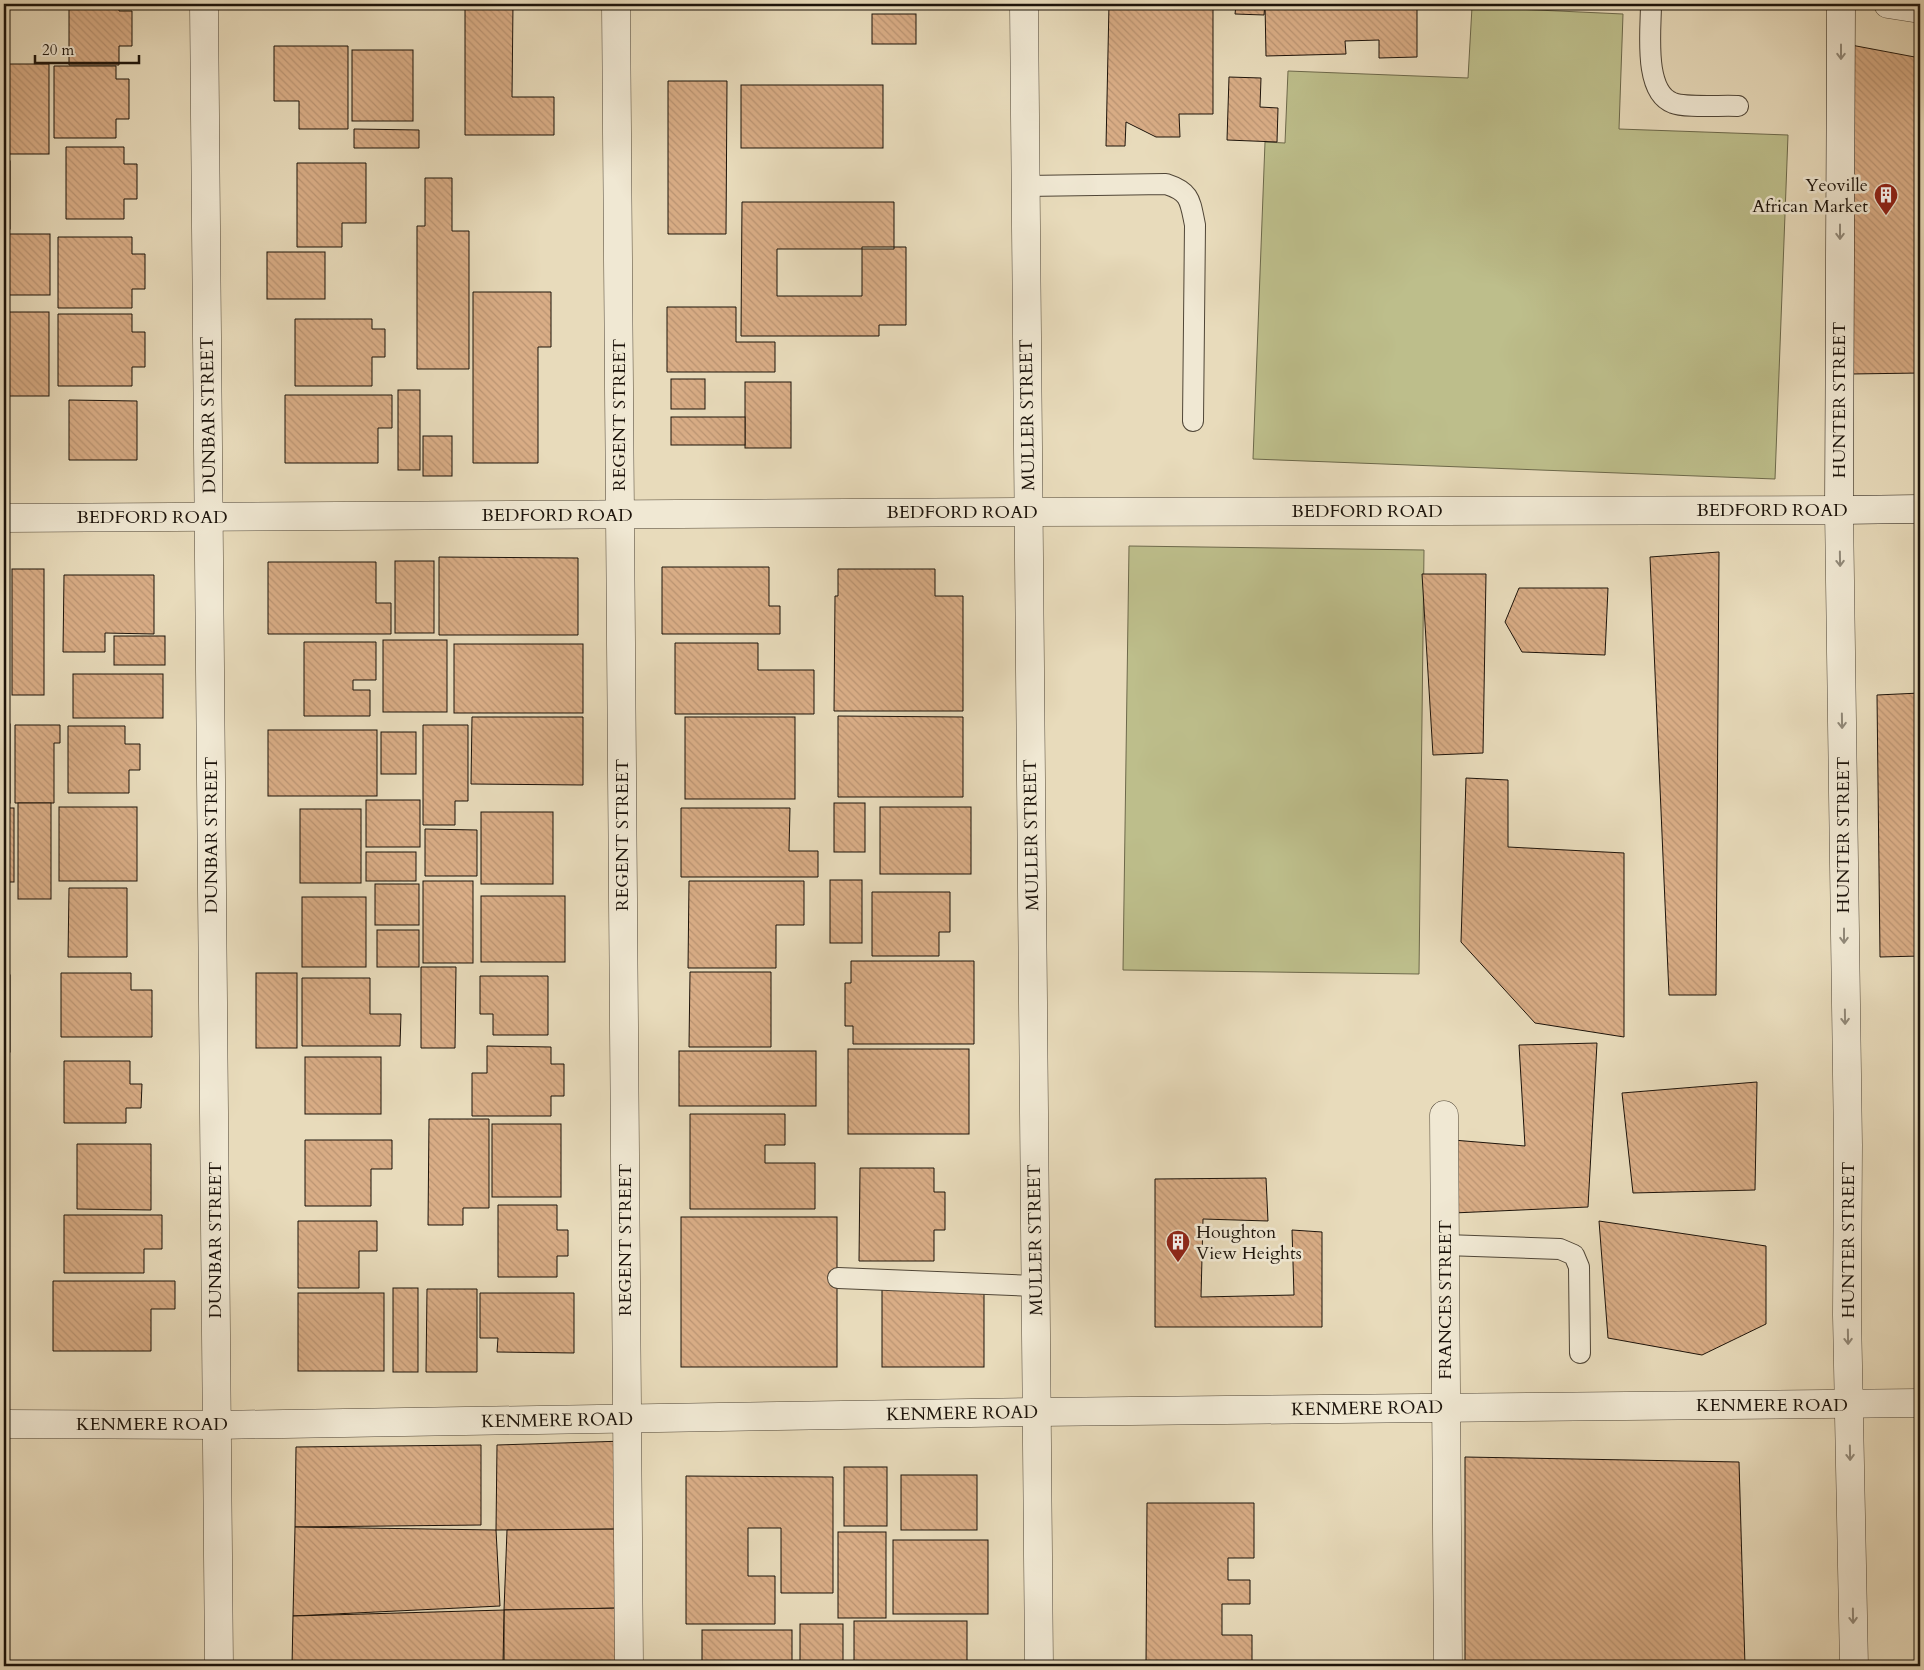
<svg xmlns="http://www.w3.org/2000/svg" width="1924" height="1670" font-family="Cardo,serif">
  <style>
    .pitch { fill: #bdbe8b; stroke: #6d694b }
    .building { fill: url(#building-back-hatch); stroke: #1d140b; fill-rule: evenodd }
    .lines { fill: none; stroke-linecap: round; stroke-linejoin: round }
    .service-casing { stroke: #504637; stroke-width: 22 }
    .minor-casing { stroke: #504637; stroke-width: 29 }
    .secondary-casing { stroke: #1d140b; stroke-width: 29 }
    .service { stroke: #f0e8d3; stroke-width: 20 }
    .minor { stroke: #f0e8d3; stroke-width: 28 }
    .secondary { stroke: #f0e8d3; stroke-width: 28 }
    .oneway { stroke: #918979 }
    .labels { text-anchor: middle; stroke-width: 5; stroke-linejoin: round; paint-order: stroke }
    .poi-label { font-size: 18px; fill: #1d140b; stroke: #f0e8d3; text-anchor: end }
    .street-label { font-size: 18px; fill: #1d140b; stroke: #f0e8d3 }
  </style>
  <defs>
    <pattern id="building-back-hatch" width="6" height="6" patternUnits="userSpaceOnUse" patternTransform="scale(1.25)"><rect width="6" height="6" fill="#d9ad86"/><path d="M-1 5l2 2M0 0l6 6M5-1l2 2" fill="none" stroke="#ba9472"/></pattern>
  </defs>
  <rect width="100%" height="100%" fill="#e8dbbb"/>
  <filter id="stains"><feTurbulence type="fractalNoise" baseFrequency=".004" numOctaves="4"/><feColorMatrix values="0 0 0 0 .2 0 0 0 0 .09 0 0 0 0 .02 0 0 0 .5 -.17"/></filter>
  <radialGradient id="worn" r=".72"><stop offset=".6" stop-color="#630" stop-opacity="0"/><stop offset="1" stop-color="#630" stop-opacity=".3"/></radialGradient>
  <g class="pitch">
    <polygon points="1472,7 1623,14 1619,129 1788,135 1775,479 1253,459 1265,142 1285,143 1288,71 1468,78"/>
    <polygon points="1129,546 1424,550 1419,974 1123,970"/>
  </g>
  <g class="building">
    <polygon points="69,4 119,4 119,11 132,11 132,46 119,46 119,65 69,65"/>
    <polygon points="465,4 513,4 512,97 554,97 554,135 465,135"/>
    <polygon points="1109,4 1213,4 1213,114 1179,114 1180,137 1156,137 1126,122 1125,146 1106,146"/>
    <polygon points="1221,4 1265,4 1264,15 1235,14 1236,5"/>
    <polygon points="1265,4 1417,4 1417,57 1379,58 1379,40 1345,41 1346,54 1266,56"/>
    <rect x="872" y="14" width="44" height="30"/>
    <polygon points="1851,45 1920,58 1920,373 1851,374"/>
    <polygon points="274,46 348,46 348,129 299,129 299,101 274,101"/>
    <rect x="352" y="50" width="61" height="71"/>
    <rect x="4" y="64" width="45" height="90"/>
    <polygon points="54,66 116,66 116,79 129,79 129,119 116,119 116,138 54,138"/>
    <polygon points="1229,77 1261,78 1260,107 1278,108 1277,142 1227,140"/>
    <polygon points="668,81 727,81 726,234 668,234"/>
    <rect x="741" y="85" width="142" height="63"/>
    <polygon points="354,129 419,130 419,148 354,148"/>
    <polygon points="66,147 124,147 124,164 137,164 137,199 124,199 124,219 66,219"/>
    <rect x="4" y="161" width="6" height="68"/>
    <polygon points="297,163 366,163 366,223 342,223 342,247 297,247"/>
    <polygon points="425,178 452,178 452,231 469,231 469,369 417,369 417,226 425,226"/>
    <path d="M742,202H894V247H906V325H879V336H741ZM862,247H894V249H862ZM777,249H862V296H777Z"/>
    <rect x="4" y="234" width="46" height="61"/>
    <polygon points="58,237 132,237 132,254 145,254 145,289 132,289 132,308 58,308"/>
    <rect x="267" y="252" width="58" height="47"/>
    <polygon points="473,292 551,292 551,347 538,347 538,463 473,463"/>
    <polygon points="667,307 736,307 736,342 775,342 775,372 667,372"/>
    <rect x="4" y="312" width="45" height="84"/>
    <polygon points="58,314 132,314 132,332 145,332 145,367 132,367 132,386 58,386"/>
    <polygon points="295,319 372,319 372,329 385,329 385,357 372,357 372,386 295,386"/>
    <rect x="671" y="379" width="34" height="30"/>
    <rect x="745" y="382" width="46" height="66"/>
    <rect x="398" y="390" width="22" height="80"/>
    <polygon points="285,395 392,395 392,428 378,428 378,463 285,463"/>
    <polygon points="69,400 137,401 137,460 69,460"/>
    <rect x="671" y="417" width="74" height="28"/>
    <rect x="423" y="436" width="29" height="40"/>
    <polygon points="1719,552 1716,995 1669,995 1650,557"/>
    <polygon points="439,557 578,558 578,635 439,635"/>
    <rect x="4" y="558" width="2" height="75"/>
    <rect x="395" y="561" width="39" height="72"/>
    <polygon points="268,562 376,562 376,603 391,603 391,634 268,634"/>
    <polygon points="662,567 769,567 769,606 780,606 780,634 662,634"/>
    <rect x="12" y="569" width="32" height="126"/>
    <polygon points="838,569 935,569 935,596 963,596 963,711 834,711 835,596 838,596"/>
    <polygon points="1422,574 1486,574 1483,753 1433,755"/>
    <polygon points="64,575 154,575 154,634 105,633 105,652 63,652"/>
    <polygon points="1519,588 1608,588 1605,655 1522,652 1505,622"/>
    <rect x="114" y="636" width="51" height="29"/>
    <rect x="4" y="637" width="3" height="80"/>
    <rect x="383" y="640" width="64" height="72"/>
    <polygon points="304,642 376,642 376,680 353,680 353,690 370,690 370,716 304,716"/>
    <polygon points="675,643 758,643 758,670 814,670 814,714 675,714"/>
    <rect x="454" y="644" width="129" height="69"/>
    <rect x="73" y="674" width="90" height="44"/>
    <polygon points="1920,693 1920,956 1880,957 1877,695"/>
    <polygon points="838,716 963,717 963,797 838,797"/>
    <polygon points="472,717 583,717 583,785 471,784"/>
    <rect x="685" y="717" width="110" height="82"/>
    <rect x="4" y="724" width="6" height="79"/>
    <polygon points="15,725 60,725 60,743 54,743 54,803 15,803"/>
    <polygon points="423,725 468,725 468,801 455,801 455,825 423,825"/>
    <polygon points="68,726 125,726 125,744 140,744 140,770 129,770 129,793 68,793"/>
    <rect x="268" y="730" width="109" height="66"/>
    <rect x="381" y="732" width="35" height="42"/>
    <polygon points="1466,778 1508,780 1508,847 1624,853 1624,1037 1535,1023 1461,942"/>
    <rect x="366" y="800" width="54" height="47"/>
    <rect x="18" y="803" width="33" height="96"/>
    <rect x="834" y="803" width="31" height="49"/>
    <rect x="59" y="807" width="78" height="74"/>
    <rect x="880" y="807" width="91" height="67"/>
    <rect x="4" y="808" width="10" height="74"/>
    <polygon points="681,808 790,808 789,851 818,851 818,877 681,877"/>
    <rect x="300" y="809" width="61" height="74"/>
    <rect x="481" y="812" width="72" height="72"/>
    <polygon points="425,829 477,830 477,876 425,876"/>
    <rect x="366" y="852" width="50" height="29"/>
    <rect x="830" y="880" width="32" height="63"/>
    <rect x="423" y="881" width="50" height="82"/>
    <polygon points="689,881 804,881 804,925 776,925 776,968 688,968"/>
    <rect x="375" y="884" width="44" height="41"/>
    <polygon points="69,888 127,888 127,957 68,957"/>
    <rect x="4" y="892" width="1" height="73"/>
    <polygon points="872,892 950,892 950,932 939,932 939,956 872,956"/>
    <rect x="481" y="896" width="84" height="66"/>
    <rect x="302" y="897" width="64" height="70"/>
    <rect x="377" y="930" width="42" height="37"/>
    <polygon points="851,961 974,961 974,1044 853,1044 853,1026 845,1026 845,983 851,983"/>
    <polygon points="421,967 456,967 455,1048 421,1048"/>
    <polygon points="690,972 771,972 771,1047 689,1047"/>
    <polygon points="61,973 131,973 131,990 152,990 152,1037 61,1037"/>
    <rect x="256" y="973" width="41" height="75"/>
    <rect x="4" y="975" width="6" height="77"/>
    <polygon points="480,976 548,976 548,1035 493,1035 493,1014 480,1014"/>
    <polygon points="302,978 370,978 370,1014 401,1014 400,1046 302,1046"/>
    <polygon points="1597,1043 1588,1207 1453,1213 1453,1140 1525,1146 1519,1045"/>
    <polygon points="487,1046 551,1047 551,1064 564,1064 564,1096 551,1096 551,1116 472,1116 472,1073 487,1073"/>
    <rect x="848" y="1049" width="121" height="85"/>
    <rect x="679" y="1051" width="137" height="55"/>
    <rect x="305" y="1057" width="76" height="57"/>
    <polygon points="64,1061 130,1061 130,1084 142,1084 141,1108 126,1108 126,1123 64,1123"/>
    <polygon points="1757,1082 1755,1190 1633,1193 1622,1093"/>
    <polygon points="690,1114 785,1114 785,1145 765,1145 765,1163 815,1163 815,1209 690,1209"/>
    <polygon points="429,1119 489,1119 489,1208 463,1208 463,1225 428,1225"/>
    <rect x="492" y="1124" width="69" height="73"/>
    <polygon points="305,1140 392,1140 392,1169 371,1169 371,1206 305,1206"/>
    <polygon points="77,1144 151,1144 151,1210 77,1209"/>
    <polygon points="860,1168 934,1168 934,1192 945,1192 945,1230 934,1230 934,1261 859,1261"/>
    <polygon points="1266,1178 1268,1221 1203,1219 1201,1297 1294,1295 1292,1230 1322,1232 1322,1327 1155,1327 1155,1179"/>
    <polygon points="498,1205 557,1205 557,1230 568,1230 568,1256 557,1256 557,1277 498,1277"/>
    <polygon points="64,1215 162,1215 162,1249 144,1249 144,1273 64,1273"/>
    <rect x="681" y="1217" width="156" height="150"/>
    <polygon points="298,1221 377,1221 377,1251 359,1251 359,1288 298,1288"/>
    <polygon points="1599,1221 1766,1246 1766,1324 1702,1355 1608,1338"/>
    <polygon points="53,1281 175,1281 175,1309 151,1309 151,1351 53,1351"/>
    <rect x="393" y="1288" width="25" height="84"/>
    <polygon points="427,1289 477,1289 477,1372 426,1372"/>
    <rect x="882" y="1289" width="102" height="78"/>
    <rect x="298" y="1293" width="86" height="78"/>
    <polygon points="480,1293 574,1293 574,1353 497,1352 498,1338 480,1338"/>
    <polygon points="625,1441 627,1529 496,1530 497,1445"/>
    <polygon points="481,1445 481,1525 295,1527 296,1447"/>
    <polygon points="1465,1457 1739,1462 1745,1666 1465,1666"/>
    <rect x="844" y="1467" width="43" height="59"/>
    <rect x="901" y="1475" width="76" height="55"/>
    <polygon points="686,1476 833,1477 833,1593 781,1593 781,1528 748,1528 748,1576 775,1576 775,1624 686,1624"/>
    <polygon points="1147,1503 1254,1503 1254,1558 1228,1558 1228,1580 1250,1580 1250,1604 1222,1604 1222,1635 1252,1635 1252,1666 1146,1666"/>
    <polygon points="295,1527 496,1530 500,1606 293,1616"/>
    <polygon points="627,1529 622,1608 504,1610 507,1530"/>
    <rect x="838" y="1532" width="48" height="86"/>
    <rect x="893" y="1540" width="95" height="74"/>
    <polygon points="622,1608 622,1666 504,1666 504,1610"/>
    <polygon points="504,1610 503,1666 292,1666 293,1616"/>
    <rect x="854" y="1621" width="113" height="45"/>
    <rect x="800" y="1624" width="43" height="42"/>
    <rect x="702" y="1630" width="90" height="36"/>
  </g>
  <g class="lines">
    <defs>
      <g id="service">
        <path d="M1651,4C1651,30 1643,92 1673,103C1685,108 1723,105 1738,106"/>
        <path d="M1025,186L1166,184C1191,192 1190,201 1195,225L1193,421"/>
        <polyline points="1445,1245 1560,1249 1574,1255 1579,1267 1580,1353"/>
        <polyline points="838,1278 1035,1286"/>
      </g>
      <g id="minor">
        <polyline points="204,4 219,1666"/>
        <polyline points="616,4 629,1666"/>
        <polyline points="1024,4 1039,1666"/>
        <polyline points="1888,4 1920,9"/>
        <polyline points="4,518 1028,512 1839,510 1848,1145 1847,1315 1854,1666"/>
        <polyline points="1444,1115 1448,1666"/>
        <polyline points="4,1424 216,1425 1037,1412 1920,1403"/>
      </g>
      <polyline id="secondary" points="1841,4 1839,510 1920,509"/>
    </defs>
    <use href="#service" class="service-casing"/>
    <use href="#minor" class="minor-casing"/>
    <use href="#secondary" class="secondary-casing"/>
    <use href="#service" class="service"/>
    <use href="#minor" class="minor"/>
    <use href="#secondary" class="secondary"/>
  </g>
  <defs><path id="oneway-shaft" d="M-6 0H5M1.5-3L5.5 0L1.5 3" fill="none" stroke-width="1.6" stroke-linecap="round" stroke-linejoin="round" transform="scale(1.25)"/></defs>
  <g class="oneway">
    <use href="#oneway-shaft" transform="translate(1841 52) rotate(90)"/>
    <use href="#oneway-shaft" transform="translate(1840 232) rotate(90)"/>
    <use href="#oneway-shaft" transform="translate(1840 559) rotate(89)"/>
    <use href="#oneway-shaft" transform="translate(1842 721) rotate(89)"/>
    <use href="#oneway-shaft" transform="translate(1844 936) rotate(90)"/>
    <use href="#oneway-shaft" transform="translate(1845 1017) rotate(89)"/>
    <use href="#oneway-shaft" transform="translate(1848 1337) rotate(89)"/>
    <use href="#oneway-shaft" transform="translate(1850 1453) rotate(89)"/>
    <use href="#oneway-shaft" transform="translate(1853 1616) rotate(89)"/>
  </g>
  <defs>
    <symbol id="building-pin" viewBox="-11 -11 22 30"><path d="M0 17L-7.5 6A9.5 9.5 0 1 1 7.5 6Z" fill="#8f2418" stroke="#f0e8d3"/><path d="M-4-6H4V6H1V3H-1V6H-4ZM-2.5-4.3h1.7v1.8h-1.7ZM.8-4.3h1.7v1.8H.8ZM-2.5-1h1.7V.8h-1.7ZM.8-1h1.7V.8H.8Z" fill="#fff"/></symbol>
  </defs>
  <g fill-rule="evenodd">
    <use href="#building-pin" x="1872" y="181" width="28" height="38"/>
    <use href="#building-pin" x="1164" y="1228" width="28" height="38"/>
  </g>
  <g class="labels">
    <g class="poi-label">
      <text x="1868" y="191">Yeoville<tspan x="1868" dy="21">African Market</tspan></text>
      <text x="1196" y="1238" text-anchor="start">Houghton<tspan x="1196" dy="21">View Heights</tspan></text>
    </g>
    <g class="street-label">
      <text transform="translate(1839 400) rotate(-90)" y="6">HUNTER STREET</text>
      <text transform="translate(208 415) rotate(-91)" y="6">DUNBAR STREET</text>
      <text transform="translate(619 415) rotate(-90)" y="6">REGENT STREET</text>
      <text transform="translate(1027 415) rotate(-91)" y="6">MULLER STREET</text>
      <text x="1772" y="516">BEDFORD ROAD</text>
      <text x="1367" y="517">BEDFORD ROAD</text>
      <text x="962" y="518">BEDFORD ROAD</text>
      <text x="557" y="521">BEDFORD ROAD</text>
      <text x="152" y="523">BEDFORD ROAD</text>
      <text transform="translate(211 835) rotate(-90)" y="6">DUNBAR STREET</text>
      <text transform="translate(622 835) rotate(-90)" y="6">REGENT STREET</text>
      <text transform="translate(1031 835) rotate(-91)" y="6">MULLER STREET</text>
      <text transform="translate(1843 835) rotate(-90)" y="6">HUNTER STREET</text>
      <text transform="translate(215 1240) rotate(-90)" y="6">DUNBAR STREET</text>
      <text transform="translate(625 1240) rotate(-90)" y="6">REGENT STREET</text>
      <text transform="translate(1035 1240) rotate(-91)" y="6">MULLER STREET</text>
      <text transform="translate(1848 1240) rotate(-90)" y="6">HUNTER STREET</text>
      <text transform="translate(1445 1300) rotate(-90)" y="6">FRANCES STREET</text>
      <text x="1772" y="1411">KENMERE ROAD</text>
      <text transform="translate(1367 1408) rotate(-1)" y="6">KENMERE ROAD</text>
      <text transform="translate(962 1413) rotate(-1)" y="6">KENMERE ROAD</text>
      <text transform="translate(557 1420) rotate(-1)" y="6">KENMERE ROAD</text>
      <text x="152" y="1430">KENMERE ROAD</text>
    </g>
  </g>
  <rect width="1924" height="1670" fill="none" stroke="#e8dbbb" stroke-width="20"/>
  <rect x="5" y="5" width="1914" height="1660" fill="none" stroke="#1d140b" stroke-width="2.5"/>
  <rect x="10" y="10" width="1904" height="1650" fill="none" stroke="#1d140b"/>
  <path d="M35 55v8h104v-8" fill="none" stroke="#1d140b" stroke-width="2.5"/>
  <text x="42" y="55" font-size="15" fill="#1d140b" stroke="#f0e8d3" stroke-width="4" paint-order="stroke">20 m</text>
  <rect width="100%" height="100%" filter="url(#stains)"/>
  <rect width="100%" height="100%" fill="url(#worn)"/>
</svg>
